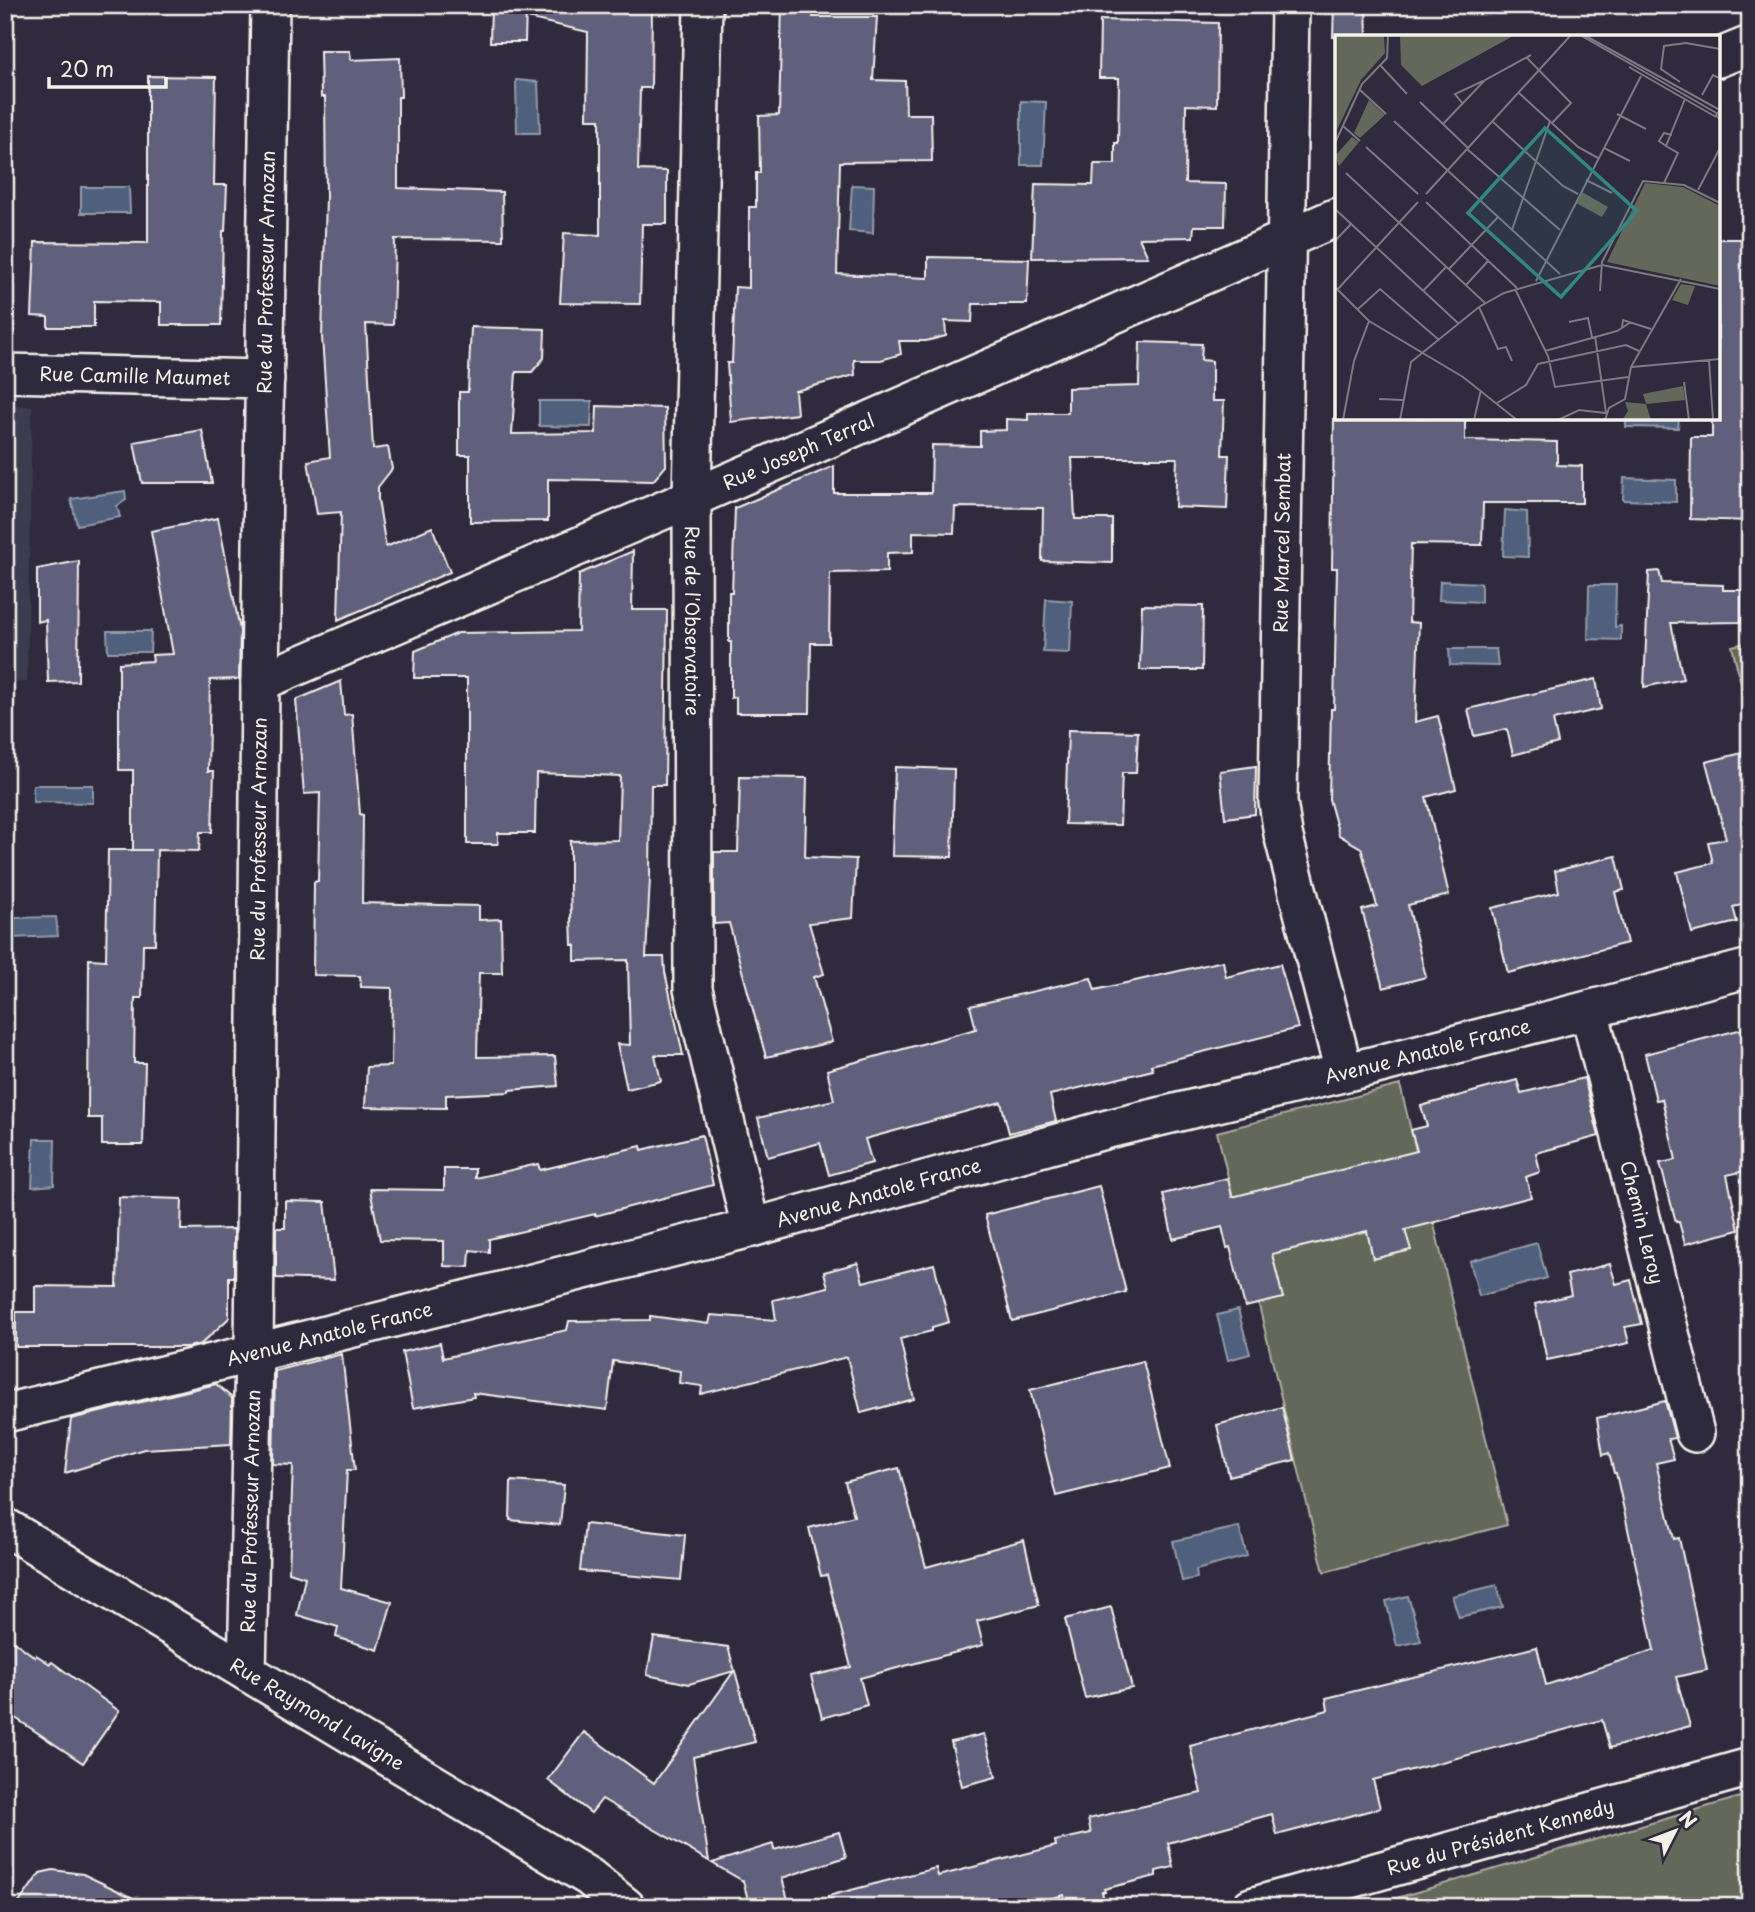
<svg xmlns="http://www.w3.org/2000/svg" width="1755" height="1912" font-family="'Playpen Sans',sans-serif">
  <style>
    .built { fill: #3e3a50 }
    .green { fill: #64685a; stroke: #acaca1; stroke-width: 2 }
    .water { fill: #50617b; stroke: #929ba7; stroke-width: 2 }
    .building { fill: #615e7c; stroke: #f4f1e8; stroke-width: 2 }
    .lines { fill: none; stroke-linecap: round; stroke-linejoin: round }
    .minor-casing { stroke: #f4f1e8; stroke-width: 42 }
    .minor { stroke: #2f2a3d; stroke-width: 37 }
    .labels { text-anchor: middle; stroke-width: 5; stroke-linejoin: round; paint-order: stroke }
    .street-label { font-size: 19px; fill: #f4f1e8; stroke: #2f2a3d }
    .inset-road { fill: none; stroke: #7e7a81; stroke-width: 2 }
    .view { fill: #318880; fill-opacity: 0.15; stroke: #318880; stroke-width: 3.5 }
    .inset-edge { fill: none; stroke: #f4f1e8; stroke-width: 3.5 }
  </style>
  <rect width="100%" height="100%" fill="#2f2a3d"/>
  <filter id="ink" filterUnits="userSpaceOnUse"><feTurbulence type="fractalNoise" baseFrequency=".0143" numOctaves="2"/><feDisplacementMap in="SourceGraphic" scale="14" xChannelSelector="R" yChannelSelector="G"/><feConvolveMatrix kernelMatrix="1 2 1 2 8 2 1 2 1" color-interpolation-filters="sRGB"/></filter>
  <g filter="url(#ink)">
    <polygon class="built" points="5,405 32,406 27,682 5,683"/>
    <g class="green">
      <polygon points="1750,642 1750,721 1732,646"/>
      <path d="M1400,1085L1507,1525L1324,1572C1287,1426 1253,1278 1217,1132Z"/>
      <polygon points="1750,1794 1750,1907 1366,1907"/>
    </g>
    <g class="water">
      <polygon points="516,80 538,82 540,133 517,133"/>
      <polygon points="1021,101 1046,102 1043,165 1021,165"/>
      <polygon points="852,185 874,186 873,233 849,231"/>
      <polygon points="81,187 129,187 130,213 81,213"/>
      <polygon points="539,401 592,401 591,427 539,426"/>
      <polygon points="1626,418 1679,418 1678,428 1626,427"/>
      <polygon points="1624,478 1676,480 1676,502 1623,500"/>
      <polygon points="125,491 126,500 117,506 120,517 77,525 71,499"/>
      <polygon points="1505,510 1527,512 1528,557 1503,556"/>
      <polygon points="1440,581 1481,583 1481,602 1439,600"/>
      <polygon points="1589,585 1616,585 1615,627 1621,626 1621,640 1588,639"/>
      <polygon points="1046,599 1072,601 1070,653 1043,652"/>
      <polygon points="107,631 151,631 150,652 108,652"/>
      <polygon points="1449,649 1496,649 1498,666 1450,665"/>
      <polygon points="33,785 93,785 93,803 33,802"/>
      <polygon points="56,917 58,936 10,938 8,918"/>
      <polygon points="34,1139 55,1139 54,1185 32,1187"/>
      <polygon points="1537,1243 1547,1278 1479,1296 1470,1261"/>
      <polygon points="1238,1310 1250,1354 1228,1360 1217,1315"/>
      <polygon points="1239,1527 1247,1556 1196,1570 1197,1578 1182,1581 1173,1541"/>
      <polygon points="1497,1585 1503,1607 1459,1617 1452,1596"/>
      <polygon points="1408,1596 1421,1641 1397,1646 1386,1601"/>
    </g>
    <g class="building">
      <polygon points="528,5 652,5 651,88 640,88 638,170 667,171 667,224 642,224 640,304 560,303 564,233 600,235 600,119 587,119 588,32 527,18"/>
      <polygon points="782,5 814,5 813,17 877,17 873,80 905,81 906,114 931,114 932,161 840,162 837,274 928,278 928,257 1029,259 1027,304 973,304 972,322 945,321 946,336 926,341 899,341 901,354 881,360 854,360 855,375 795,391 797,414 731,422 727,363 732,363 735,287 749,288 749,207 756,207 756,173 760,173 759,116 779,115"/>
      <polygon points="1334,5 1366,5 1367,37 1333,37"/>
      <polygon points="491,7 526,7 525,42 490,42"/>
      <polygon points="1100,20 1218,23 1217,106 1186,105 1185,183 1226,184 1225,226 1194,226 1193,237 1139,238 1148,257 1032,258 1035,184 1093,185 1094,164 1115,164 1115,143 1118,143 1119,78 1099,78"/>
      <polygon points="320,51 350,51 351,60 400,58 401,97 398,97 398,188 502,192 503,240 395,239 393,325 366,324 373,449 388,447 392,469 378,487 378,500 386,547 432,527 450,572 338,620 341,512 317,514 308,461 330,457 322,337 326,197 325,97 321,97"/>
      <polygon points="148,76 216,77 214,185 227,185 225,231 223,231 221,325 161,325 161,302 94,301 94,327 48,327 48,317 32,316 35,242 148,243"/>
      <polygon points="1718,239 1750,239 1750,521 1690,519 1691,437 1712,437 1712,418 1718,418"/>
      <polygon points="471,327 545,329 544,358 532,372 516,372 512,434 596,433 597,406 665,408 666,466 653,481 548,479 548,521 470,522 470,455 459,455 459,392 468,392"/>
      <polygon points="1140,342 1202,344 1201,360 1212,361 1212,401 1224,401 1222,455 1229,455 1227,509 1175,507 1177,458 1072,458 1075,519 1112,519 1112,563 1042,561 1043,508 955,507 954,533 913,532 913,552 887,553 887,572 830,573 829,643 811,643 810,713 736,713 736,697 731,698 731,642 729,642 729,592 732,592 735,508 834,466 834,493 931,493 932,445 980,446 980,431 1006,430 1006,419 1028,420 1028,413 1068,413 1068,388 1139,386"/>
      <polygon points="1334,418 1465,418 1465,440 1557,442 1557,465 1582,466 1582,503 1483,503 1482,545 1411,544 1409,622 1419,623 1415,722 1438,716 1456,789 1426,797 1449,895 1408,905 1426,977 1383,988 1362,910 1377,906 1361,848 1339,835 1329,799 1331,709 1334,709 1337,568 1332,568"/>
      <polygon points="202,430 212,483 142,483 134,442"/>
      <polygon points="218,518 240,630 239,679 210,680 208,771 214,771 212,832 200,832 199,851 157,850 155,944 143,944 142,998 135,998 134,1063 145,1063 143,1145 102,1145 102,1118 88,1118 89,959 106,960 108,850 151,850 133,850 133,770 119,770 119,663 153,661 152,655 173,654 151,531"/>
      <polygon points="633,551 632,610 667,610 665,785 651,785 650,878 646,957 664,957 665,972 683,1055 655,1055 661,1081 627,1089 617,1044 630,1045 628,960 575,961 575,945 572,945 570,888 570,841 618,840 620,776 536,773 535,833 498,833 498,844 467,844 467,678 414,678 415,651 458,633 578,631 579,574"/>
      <polygon points="79,561 78,681 48,682 46,620 37,622 37,569"/>
      <polygon points="1659,571 1662,583 1723,585 1723,590 1741,590 1741,622 1671,623 1683,679 1644,687 1649,572"/>
      <polygon points="1142,605 1203,606 1202,670 1140,670"/>
      <polygon points="1596,679 1601,709 1553,720 1558,743 1513,755 1507,729 1474,736 1468,709"/>
      <polygon points="341,681 344,715 352,714 360,814 363,815 362,903 479,906 479,920 501,919 502,973 479,973 477,1057 555,1056 558,1086 509,1090 509,1092 446,1095 446,1108 365,1107 367,1067 391,1066 392,988 361,987 360,976 313,975 314,882 318,881 320,793 304,794 296,700"/>
      <polygon points="1068,730 1138,732 1136,773 1122,773 1120,825 1065,824"/>
      <polygon points="1750,751 1750,903 1733,907 1737,922 1692,933 1677,872 1713,863 1708,842 1726,839 1706,762"/>
      <polygon points="1256,766 1255,814 1225,818 1220,771"/>
      <polygon points="895,767 954,769 952,857 892,856"/>
      <polygon points="740,777 807,778 805,857 856,859 853,918 809,923 824,974 814,977 832,1042 766,1057 729,923 714,924 714,852 738,852"/>
      <polygon points="1616,856 1624,890 1615,892 1627,943 1508,973 1492,908 1559,892 1555,871"/>
      <polygon points="1223,961 1226,977 1280,964 1298,1028 1151,1065 1153,1070 1050,1095 1056,1121 1009,1133 1001,1102 865,1139 872,1163 829,1175 820,1143 768,1157 758,1118 834,1100 827,1070 976,1029 970,1006 1091,978 1095,990"/>
      <polygon points="1750,1027 1750,1170 1727,1175 1739,1230 1685,1244 1679,1222 1676,1222 1660,1163 1676,1160 1662,1099 1656,1100 1645,1054"/>
      <polygon points="1584,1078 1599,1136 1536,1153 1540,1172 1526,1177 1531,1197 1405,1230 1411,1250 1373,1259 1367,1231 1272,1254 1283,1298 1245,1307 1230,1247 1227,1248 1222,1227 1173,1239 1163,1194 1228,1178 1232,1197 1417,1151 1411,1130 1427,1126 1421,1106 1517,1080 1521,1093"/>
      <polygon points="702,1135 713,1185 595,1216 595,1214 489,1239 489,1252 470,1250 469,1267 444,1266 444,1241 380,1240 370,1189 444,1190 444,1169 475,1169 475,1178 538,1164 540,1170 641,1146 642,1150"/>
      <polygon points="1099,1186 1126,1292 1012,1321 985,1215"/>
      <polygon points="119,1197 182,1199 181,1230 234,1229 234,1277 229,1277 229,1318 201,1344 188,1347 16,1347 16,1312 35,1312 35,1286 117,1287"/>
      <polygon points="285,1201 325,1202 334,1280 276,1278 276,1228 285,1228"/>
      <polygon points="858,1263 863,1282 934,1264 949,1322 932,1327 932,1331 900,1339 914,1399 861,1413 847,1357 701,1394 702,1386 679,1383 680,1371 613,1361 607,1410 473,1393 474,1397 413,1408 402,1352 440,1343 443,1358 567,1330 569,1321 650,1320 650,1316 709,1324 711,1315 776,1320 773,1300 828,1287 824,1272"/>
      <polygon points="1610,1264 1616,1284 1631,1280 1642,1324 1625,1327 1629,1343 1547,1360 1535,1304 1571,1295 1567,1275"/>
      <polygon points="342,1354 355,1470 347,1470 341,1588 392,1602 378,1650 336,1637 338,1627 297,1615 305,1577 289,1572 293,1465 273,1464 275,1371"/>
      <polygon points="1143,1361 1170,1468 1056,1496 1030,1390"/>
      <polygon points="216,1384 232,1398 231,1444 144,1449 65,1473 71,1419"/>
      <polygon points="1665,1401 1675,1438 1668,1439 1674,1459 1656,1463 1674,1539 1679,1538 1707,1670 1676,1677 1690,1726 1610,1748 1602,1720 1373,1780 1380,1808 1277,1835 1272,1814 1168,1843 1173,1867 1156,1871 1156,1876 1104,1889 1105,1892 1102,1892 1106,1907 1066,1907 1064,1895 1016,1907 829,1907 828,1896 936,1868 938,1876 1056,1846 1055,1841 1091,1833 1088,1819 1201,1793 1190,1746 1328,1710 1326,1698 1537,1647 1546,1685 1654,1650 1616,1473 1614,1473 1609,1453 1603,1455 1597,1418"/>
      <polygon points="1282,1407 1295,1460 1229,1476 1217,1425"/>
      <polygon points="899,1468 926,1567 1024,1540 1039,1605 977,1621 983,1645 860,1678 867,1705 822,1718 811,1676 851,1667 827,1575 821,1576 809,1528 854,1516 845,1482"/>
      <polygon points="511,1481 564,1485 560,1525 510,1520"/>
      <polygon points="585,1524 685,1535 681,1580 580,1571"/>
      <polygon points="1111,1607 1132,1688 1085,1698 1065,1619"/>
      <polygon points="5,1635 35,1657 36,1655 50,1664 52,1662 119,1711 83,1763 5,1711"/>
      <polygon points="654,1637 728,1647 755,1742 693,1757 709,1861 602,1799 591,1813 548,1780 584,1732 654,1783 734,1671 689,1684 647,1675"/>
      <polygon points="984,1734 996,1777 962,1786 951,1742"/>
      <polygon points="839,1832 846,1857 782,1878 790,1907 750,1907 743,1881 712,1863 773,1844 774,1850"/>
      <polygon points="53,1870 83,1874 152,1907 16,1907 40,1873"/>
    </g>
    <g class="lines">
      <defs>
        <g id="minor">
          <path id="s1" d="M703,5L692,498L693,989L751,1228"/>
          <polyline points="1290,5 1278,802 1283,834 1344,1072"/>
          <polyline points="1718,58 1750,45"/>
          <path id="s2" d="M5,373L265,379"/>
          <path id="s3" d="M260,682L692,498L1337,217"/>
          <path id="s4" d="M1589,1010L1695,1433"/>
          <path id="s5" d="M5,1413L254,1353L751,1228L1108,1129L1376,1065L1750,968"/>
          <path id="s6" d="M5,1527L589,1877L626,1907"/>
          <path id="s7" d="M247,1672L254,1353L260,682L270,5"/>
          <path id="s8" d="M1251,1907L1750,1767"/>
        </g>
      </defs>
      <use href="#minor" class="minor-casing"/>
      <use href="#minor" class="minor"/>
    </g>
  </g>
  <g class="labels">
    <g class="street-label">
      <text dy="7" stroke="none"><textPath href="#s7" startOffset="1400">Rue du Professeur Arnozan</textPath></text>
      <text dy="7" stroke="none"><textPath href="#s2" startOffset="130">Rue Camille Maumet</textPath></text>
      <text dy="7" stroke="none"><textPath href="#s3" startOffset="586">Rue Joseph Terral</textPath></text>
      <text transform="translate(1282 543) rotate(-89)" y="7">Rue Marcel Sembat</text>
      <text dy="7" stroke="none"><textPath href="#s1" startOffset="616">Rue de l'Observatoire</textPath></text>
      <text dy="7" stroke="none"><textPath href="#s7" startOffset="833">Rue du Professeur Arnozan</textPath></text>
      <text dy="7" stroke="none"><textPath href="#s5" startOffset="1468">Avenue Anatole France</textPath></text>
      <text dy="7" stroke="none"><textPath href="#s5" startOffset="901">Avenue Anatole France</textPath></text>
      <text dy="7" stroke="none"><textPath href="#s4" startOffset="219">Chemin Leroy</textPath></text>
      <text dy="7" stroke="none"><textPath href="#s5" startOffset="334">Avenue Anatole France</textPath></text>
      <text dy="7" stroke="none"><textPath href="#s7" startOffset="161">Rue du Professeur Arnozan</textPath></text>
      <text dy="7" stroke="none"><textPath href="#s6" startOffset="364">Rue Raymond Lavigne</textPath></text>
      <text dy="7" stroke="none"><textPath href="#s8" startOffset="259">Rue du Président Kennedy</textPath></text>
    </g>
  </g>
  <g transform="translate(1335 35)">
    <rect width="385" height="385" fill="#2f2a3d"/>
    <path d="M0,0H49L50,18L26,45L0,99ZM65,0H180L87,51L66,30ZM34,65L50,80L25,103L19,98ZM17,102L24,107L4,131L0,121ZM310,148L348,152L385,171V251L272,227ZM247,157L273,172L267,182L241,168ZM346,249L360,251L353,270L337,265ZM348,351L350,365L311,369L308,359ZM290,367L311,369L316,385H287L293,376Z" fill="#64685a"/>
    <path class="inset-road" d="M245,0L385,80M249,0L385,75L381,80L385,85M192,23L236,68L217,88M45,30L72,59M294,32L381,82M345,47L326,34L329,11L351,8L385,14M24,54L51,79M184,58L243,112L263,123M367,60L378,40L384,43M85,67L133,113M128,69L120,59L148,46M282,79L311,94M59,86L225,239M157,86L228,151L243,159M108,89L150,45L196,20M8,91L25,106M0,108L27,49L52,23L53,0M331,111L324,106L329,98L337,100M31,112L83,159M269,113L295,126M132,114L225,195M11,138L150,268M251,145L277,158M329,148L343,118L331,111L350,64M363,155L385,113M91,159L236,0M91,167L182,253M0,174L124,289M177,195L215,86M0,206L16,189M114,234L163,182M201,246L306,41M131,250L154,225M0,252L34,286L128,342L182,385M180,254L213,321L220,352L293,342M2,255L83,167M88,256L111,232M265,256L267,227L308,146L349,150L385,168M144,272L163,314L171,312L177,326M22,275L45,254L104,305M234,287L253,283L257,302M287,292L288,285L316,294M210,316L282,296L296,287M374,325L378,385M297,332L385,324M349,347L354,385M44,364L68,365M162,368L191,350L203,329L291,310L304,316M8,385L19,326L34,286M65,385L76,327L144,272L169,258L267,230L385,254M139,385L146,355M223,385L244,375L271,378L260,301M270,385L274,373L290,364L296,332L346,244"/>
    <path class="view" d="M210,93L302,176L226,262L133,178Z"/>
    <rect width="385" height="385" class="inset-edge"/>
  </g>
  <rect width="1755" height="1912" fill="none" stroke="#2f2a3d" stroke-width="28"/>
  <rect x="14" y="14" width="1727" height="1884" fill="none" stroke="#f4f1e8" stroke-width="2.5" filter="url(#ink)"/>
  <g transform="translate(1675 1831) rotate(48)" stroke="#2f2a3d" stroke-width="5" paint-order="stroke">
  <path d="M0-5L12 26L0 18L-12 26Z" fill="#f4f1e8"/>
  <text y="-10" font-size="19" font-weight="bold" text-anchor="middle" fill="#f4f1e8">N</text>
  </g>
  <path d="M49 77v10h117v-10" fill="none" stroke="#f4f1e8" stroke-width="3.5"/>
  <text x="60" y="77" font-size="21" fill="#f4f1e8" stroke="#2f2a3d" stroke-width="5" paint-order="stroke">20 m</text>
</svg>
